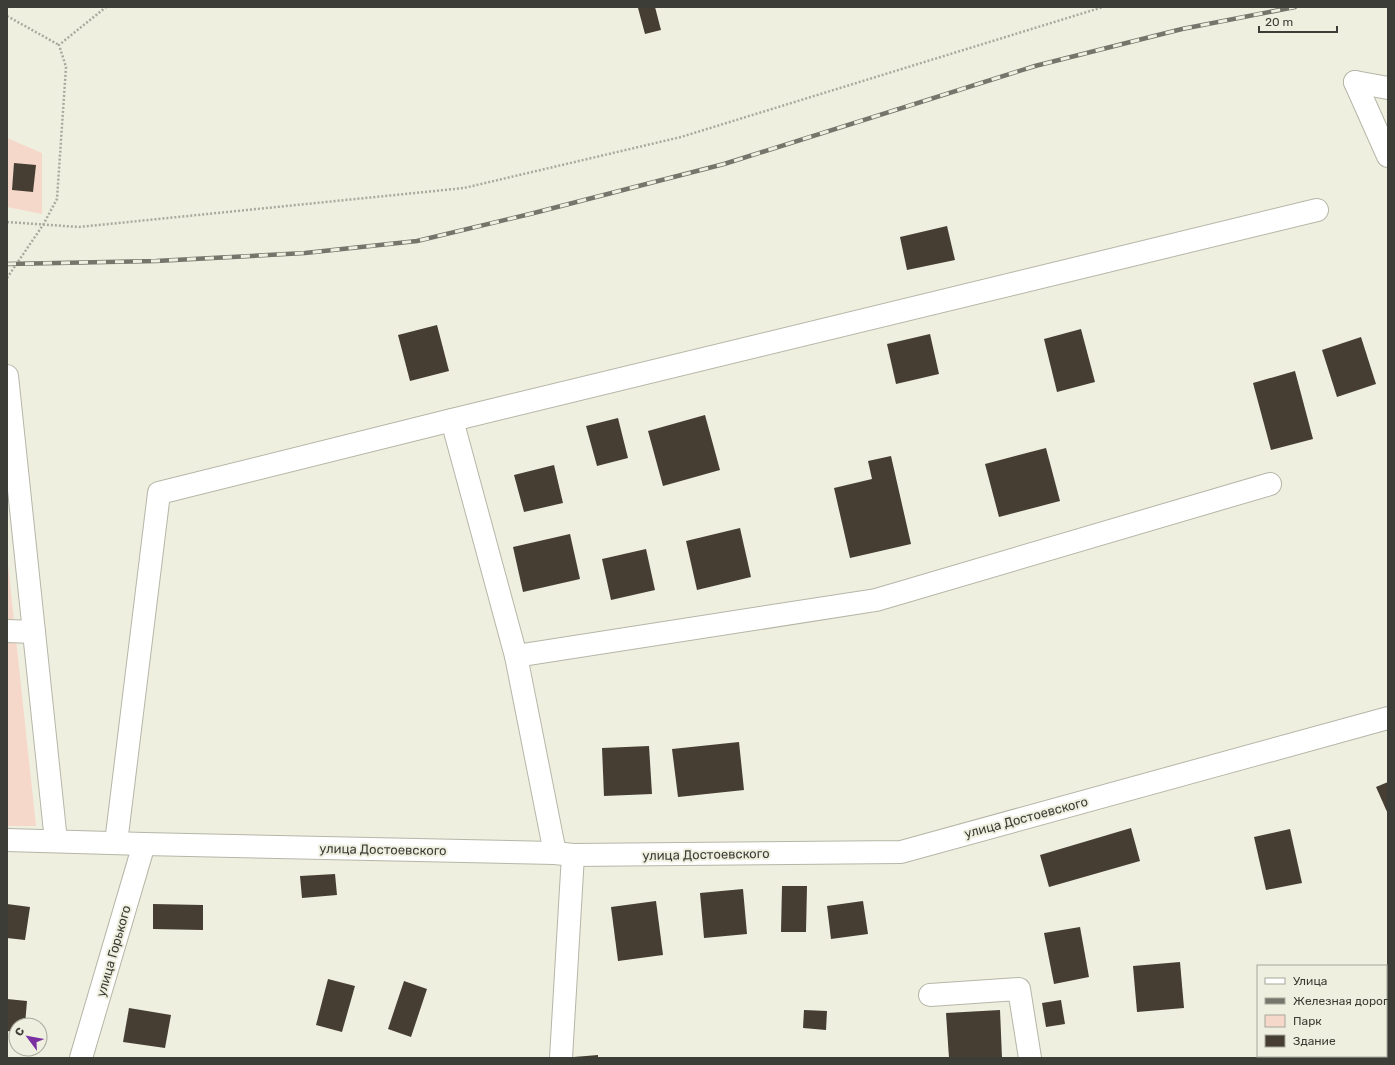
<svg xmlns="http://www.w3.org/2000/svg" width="1395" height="1065" font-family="Rubik,sans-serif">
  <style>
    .green { fill: #f6d8cb }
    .building { fill: #463e33 }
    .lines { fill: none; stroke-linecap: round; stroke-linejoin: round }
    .minor-casing { stroke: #b6b6a8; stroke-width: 24 }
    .path { stroke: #a9aa9e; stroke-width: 2.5; stroke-dasharray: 2 2; stroke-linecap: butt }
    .minor { stroke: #fff; stroke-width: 22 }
    .rail-casing { stroke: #75756c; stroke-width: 4.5 }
    .rail { stroke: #eeefdf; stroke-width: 3; stroke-dasharray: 9; stroke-linecap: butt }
    .labels { text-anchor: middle; stroke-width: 4; stroke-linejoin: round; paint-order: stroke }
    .street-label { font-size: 13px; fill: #3d3d37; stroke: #eeefdf }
  </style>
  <rect width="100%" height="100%" fill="#eeefdf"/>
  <g class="green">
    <polygon points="7,138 42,153 42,214 7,207"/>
    <polygon points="7,555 36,826 7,826"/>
  </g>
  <g class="building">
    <polygon points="640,7 655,7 661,30 645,34 638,8"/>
    <polygon points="14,163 36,165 33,192 12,190"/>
    <polygon points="947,226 955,260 907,270 900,237"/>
    <polygon points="437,325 449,371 410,381 398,335"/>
    <polygon points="1081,329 1095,382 1057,392 1044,339"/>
    <polygon points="930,334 939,374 896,384 887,344"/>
    <polygon points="1361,337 1376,384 1337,397 1322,350"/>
    <polygon points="1295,371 1313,439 1271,450 1253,383"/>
    <polygon points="705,415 720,470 663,486 648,431"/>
    <polygon points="618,418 628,458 597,466 586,426"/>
    <polygon points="1046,448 1060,501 999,517 985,464"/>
    <polygon points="891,456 911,544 850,558 834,488 872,479 868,461"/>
    <polygon points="554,465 563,503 524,512 514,475"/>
    <polygon points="740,528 751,577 697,590 686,541"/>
    <polygon points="570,534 580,579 523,592 513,547"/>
    <polygon points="646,549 655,590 611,600 602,559"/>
    <polygon points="739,742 744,790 678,797 672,749"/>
    <polygon points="649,746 652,794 604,796 602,748"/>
    <polygon points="1388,782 1388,814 1376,787"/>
    <polygon points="1131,828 1140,861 1049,887 1040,855"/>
    <polygon points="1290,829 1302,883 1266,890 1254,837"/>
    <polygon points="335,874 337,895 302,898 300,876"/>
    <polygon points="782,886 807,886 806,932 781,932"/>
    <polygon points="743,889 747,934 704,938 700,893"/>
    <polygon points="656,901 663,955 618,961 611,907"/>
    <polygon points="863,901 868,934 831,939 827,906"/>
    <polygon points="7,904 30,907 25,940 7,938"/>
    <polygon points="153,904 203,905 203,930 153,929"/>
    <polygon points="1080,927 1089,977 1054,984 1044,933"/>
    <polygon points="1180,962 1184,1008 1137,1012 1133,966"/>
    <polygon points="328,979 355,986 342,1032 316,1025"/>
    <polygon points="404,981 427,989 411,1037 388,1029"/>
    <polygon points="7,999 27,1001 25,1025 16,1025 16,1032 7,1031"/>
    <polygon points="1061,1000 1065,1024 1046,1027 1042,1003"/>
    <polygon points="129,1008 171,1015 165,1048 123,1042"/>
    <polygon points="804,1010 827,1011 826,1030 803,1028"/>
    <polygon points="1000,1010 1002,1058 949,1058 946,1013"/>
    <polygon points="598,1055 598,1058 574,1058 574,1057"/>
  </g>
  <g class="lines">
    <defs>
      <g id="minor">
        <polyline points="1355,82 1388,156"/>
        <polyline points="1355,82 1388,88"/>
        <polyline points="7,376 56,841"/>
        <polyline points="7,631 34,632"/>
        <polyline points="516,656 876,600 1270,484"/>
        <polyline points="7,840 144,844 555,853 573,855 901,852 1388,718"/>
        <polyline points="116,843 159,493 452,420"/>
        <polyline points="555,853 516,656 452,420 1317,210"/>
        <polyline points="930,995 1019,989 1030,1058"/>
        <polyline points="81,1058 144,844"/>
        <polyline points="561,1058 573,855"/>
      </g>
    </defs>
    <use href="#minor" class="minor-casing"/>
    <g class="path">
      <polyline points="7,16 59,45"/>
      <polyline points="7,222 79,227 464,188 681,137 1103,7"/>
      <polyline points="7,278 43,225 57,199 66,67 59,45 106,7"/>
    </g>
    <use href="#minor" class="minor"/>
    <defs>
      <polyline id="rail" points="7,264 156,261 305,253 417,241 530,214 724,164 1035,66 1182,29 1295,7"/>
    </defs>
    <use href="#rail" class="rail-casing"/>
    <use href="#rail" class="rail"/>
  </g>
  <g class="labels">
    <g class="street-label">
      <text transform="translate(1026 817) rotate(-15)" y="5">улица Достоевского</text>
      <text transform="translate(383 849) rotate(1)" y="5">улица Достоевского</text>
      <text transform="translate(706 854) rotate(-1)" y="5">улица Достоевского</text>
      <text transform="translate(113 951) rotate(-74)" y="5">улица Горького</text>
    </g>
  </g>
  <rect width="1395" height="1065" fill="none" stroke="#3d3d37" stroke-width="16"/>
  <rect x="1257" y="965" width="130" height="92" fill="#eeefdf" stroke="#a7a89c"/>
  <rect x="1265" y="978" width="20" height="6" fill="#ffffff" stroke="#a7a89c"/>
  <text x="1293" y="985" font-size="12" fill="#3d3d37">Улица</text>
  <rect x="1265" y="998" width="20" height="6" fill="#75756c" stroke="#a7a89c"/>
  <text x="1293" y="1005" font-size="12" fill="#3d3d37">Железная дорога</text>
  <rect x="1265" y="1015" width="20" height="12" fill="#f6d8cb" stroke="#a7a89c"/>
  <text x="1293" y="1025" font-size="12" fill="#3d3d37">Парк</text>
  <rect x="1265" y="1035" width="20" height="12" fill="#463e33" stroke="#a7a89c"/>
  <text x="1293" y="1045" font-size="12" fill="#3d3d37">Здание</text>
  <g transform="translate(28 1037) rotate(302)"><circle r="19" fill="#eeefdf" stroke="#a7a89c"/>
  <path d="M0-3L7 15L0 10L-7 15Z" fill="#7a30a3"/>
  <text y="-6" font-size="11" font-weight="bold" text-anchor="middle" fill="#3d3d37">С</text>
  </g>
  <path d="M1259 26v6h78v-6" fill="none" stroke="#3d3d37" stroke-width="2"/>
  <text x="1265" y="26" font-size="12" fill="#3d3d37" stroke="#eeefdf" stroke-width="3" paint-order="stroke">20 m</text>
</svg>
